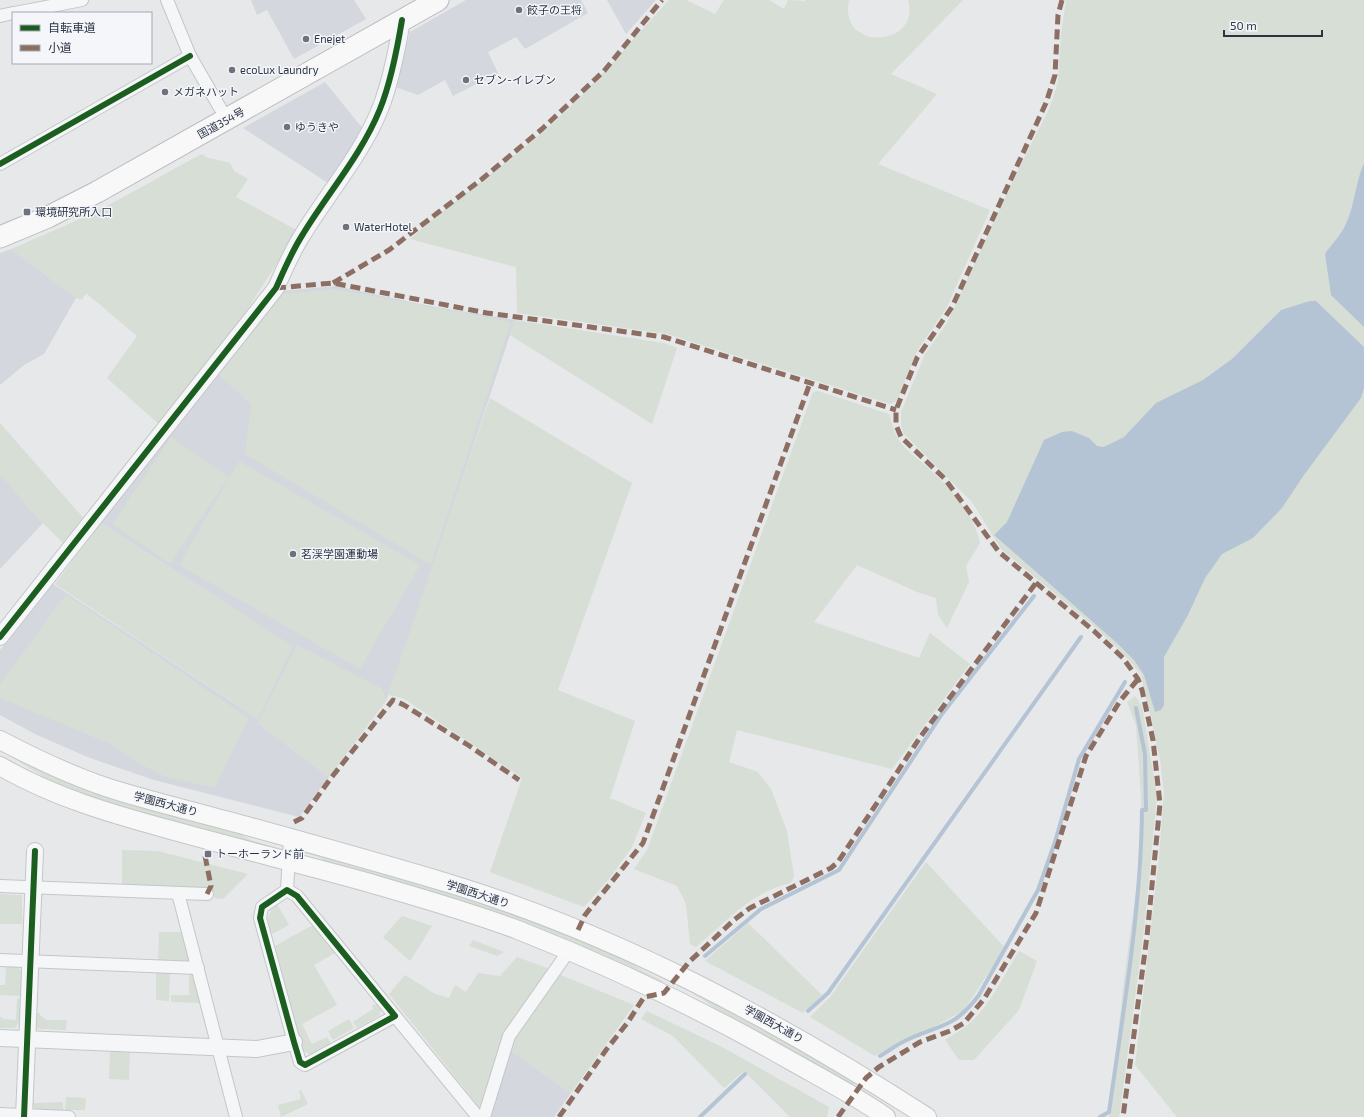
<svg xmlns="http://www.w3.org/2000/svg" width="1364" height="1117" font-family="'Exo 2','Noto Sans JP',sans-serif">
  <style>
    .built { fill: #d4d7dd }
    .green { fill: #d6ded6 }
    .water { fill: #b4c4d5 }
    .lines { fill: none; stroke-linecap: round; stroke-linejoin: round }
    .stream { stroke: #b4c4d5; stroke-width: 4 }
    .minor-casing { stroke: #c4c6c8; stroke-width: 14 }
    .tertiary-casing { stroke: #c4c6c8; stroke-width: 18 }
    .secondary-casing { stroke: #c4c6c8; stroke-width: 20 }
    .trunk-casing { stroke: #b8bbbf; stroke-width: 23 }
    .minor { stroke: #f5f6f7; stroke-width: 12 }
    .tertiary { stroke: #f5f6f7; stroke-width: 16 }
    .secondary { stroke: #f8f8f8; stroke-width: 18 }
    .trunk { stroke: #f8f8f8; stroke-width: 21 }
    .quiet { stroke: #8d6e63; stroke-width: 5; stroke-dasharray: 10 5; stroke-linecap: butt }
    .cycleway-casing { stroke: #f4f6f9; stroke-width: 8 }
    .cycleway { stroke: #1b5e20; stroke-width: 6 }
    .poi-dot { fill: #6c737f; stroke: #f4f6f9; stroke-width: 1.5 }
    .labels { text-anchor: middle; stroke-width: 3; stroke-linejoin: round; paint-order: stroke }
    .poi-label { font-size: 11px; fill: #2b3445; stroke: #f4f6f9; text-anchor: start }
    .street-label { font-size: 11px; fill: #2b3445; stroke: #f4f6f9 }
  </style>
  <rect width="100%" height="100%" fill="#e6e8ea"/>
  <g class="built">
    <polygon points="251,0 354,0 366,19 294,59 267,10 257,15"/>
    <polygon points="466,0 581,0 588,13 525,49 516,37 488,52 498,73 453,96 445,80 418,95 395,87 410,32"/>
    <polygon points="607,0 656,0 626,34"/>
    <polygon points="325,82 364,130 328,183 243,128"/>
    <polygon points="11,249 76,298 44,354 24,365 0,385 0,253"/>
    <polygon points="336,286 425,305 515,320 421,603 386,701 381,688 258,723 329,777 299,817 154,780 90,758 37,735 0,715 0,650 53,584 258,719 292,646 101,523 281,291"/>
    <polygon points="0,474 43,523 0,569"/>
    <polygon points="511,1051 571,1093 554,1117 490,1117"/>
  </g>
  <g class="green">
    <path d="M669,0H686L715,14L724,0H769L784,9L788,0L805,1L806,0H849C838,53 922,47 908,0H963L891,74L937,94L878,164L990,210L946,309L918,349L897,401L890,404L667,334L517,313L516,267L410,239C456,198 508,164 554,122C596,84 631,41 669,0Z"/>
    <polygon points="1066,0 1364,0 1364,1117 1177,1117 1135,1065 1159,857 1164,793 1160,759 1141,675 1129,660 1095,627 1001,549 972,502 903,433 901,424 901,412 925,354 947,323 1017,172 1050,107 1058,82 1061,34"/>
    <path d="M202,154L206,157L230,163L234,171L248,179L236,197L298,231L234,330L160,425L107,378L137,336L86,293L82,300L76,298L11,249C50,232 90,216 127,195C152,182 176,167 202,154Z"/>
    <polygon points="336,289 511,322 431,565 245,454 251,404 219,375 283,294"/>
    <polygon points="515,320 664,343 677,348 652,424 510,335"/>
    <path d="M818,391L889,414C892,423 894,433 899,440C905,450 917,458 926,466C949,486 973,512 980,543L966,566L969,582L947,628L938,615L936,598L917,592L857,565L814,622L919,658L930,633L970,664L892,769L737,730L729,762L758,772L771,789L787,831L794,876L791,883C752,891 726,922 696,947L690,944L686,904L677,886L634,869L647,850L813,392Z"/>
    <polygon points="490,398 632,483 558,690 635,721 610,798 646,813 632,847 609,879 584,907 490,872 522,778 403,698 388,695"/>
    <polygon points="0,423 86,521 65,545 31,511 0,474"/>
    <polygon points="171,437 229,477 170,564 112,524"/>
    <polygon points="239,461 420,565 360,669 179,565"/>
    <polygon points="101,523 293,646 258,719 55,584"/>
    <polygon points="66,594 249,718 215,788 168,778 138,763 108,743 0,698 0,684"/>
    <polygon points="297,645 381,688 386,701 329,777 258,723"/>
    <polygon points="1135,696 1142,706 1157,796 1144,929 1120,1112 1119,1117 1109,1117 1124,980 1141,854 1141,797 1136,725 1127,702"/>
    <polygon points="0,747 232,830 251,840 280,849 279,853 191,829 62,788 0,750"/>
    <polygon points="299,847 375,868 521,916 622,957 643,971 663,981 662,985 333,865 319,857 297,851"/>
    <polygon points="122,850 158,851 248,874 223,899 215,898 212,889 122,886"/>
    <polygon points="926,862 1005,948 964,1010 931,1029 903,1040 875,1056 810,1017 830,997"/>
    <polygon points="0,894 22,895 22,924 0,924"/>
    <polygon points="277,904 289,925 272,934 267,921 272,907"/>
    <polygon points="402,916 432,926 410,961 383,937"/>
    <polygon points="748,923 822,995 803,1013 705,961"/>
    <polygon points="313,925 335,953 314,965 337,1005 302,1024 312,1044 327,1037 331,1043 310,1054 303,1051 275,946"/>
    <polygon points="159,932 182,932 189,958 186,963 158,962"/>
    <polygon points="473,940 504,952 497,956 469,946"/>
    <path d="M1019,951L1037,961L1019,1010L974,1060H959L945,1040C956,1033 968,1026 977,1016C994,997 1006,972 1019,951Z"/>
    <polygon points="517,957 550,969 506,1032 480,1108 389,994 405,975 435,994 449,998 455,985 466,992 478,973 500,976"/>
    <polygon points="6,966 18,966 21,971 21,996 0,995 0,985 5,985"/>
    <polygon points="156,972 170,972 169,1001 156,1000"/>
    <polygon points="189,973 192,974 200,1003 171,1002 171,995 189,995"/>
    <polygon points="558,974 634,1005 571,1093 511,1051 514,1037"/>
    <polygon points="683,984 812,1053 838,1073 854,1082 853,1086 724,1016 704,1000 680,986"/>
    <polygon points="17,998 20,999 19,1022 15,1028 0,1028 0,1017 3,1018 3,1019 16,1020"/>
    <polygon points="377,1003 381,1008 380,1015 357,1028 353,1022 373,1009 372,1006"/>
    <polygon points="647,1011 722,1047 829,1107 827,1117 790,1117 744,1071 724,1088 673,1036 641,1019"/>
    <polygon points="34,1013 40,1013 40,1015 46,1020 67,1020 66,1030 39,1029 34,1025"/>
    <polygon points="349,1019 354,1028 333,1040 328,1031"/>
    <polygon points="110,1051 130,1052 129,1080 109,1079"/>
    <polygon points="301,1090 308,1104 281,1117 278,1105 301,1099 299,1091"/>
    <polygon points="66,1097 86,1098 85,1110 65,1110"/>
    <polygon points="30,1098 33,1098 34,1103 63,1102 63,1110 38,1110 30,1105"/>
  </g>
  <g class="water">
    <path d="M1364,163V327L1331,295L1325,254C1331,245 1340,236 1345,226C1355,206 1355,183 1364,163Z"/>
    <polygon points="1310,301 1316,301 1364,347 1364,388 1361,398 1304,475 1282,508 1253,538 1222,554 1205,578 1188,615 1164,657 1164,705 1161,710 1155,712 1144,675 1134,660 1118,644 994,535 1007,522 1044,440 1062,432 1072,431 1089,438 1097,446 1103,447 1108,445 1124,437 1156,403 1203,380 1232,359 1281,310"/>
  </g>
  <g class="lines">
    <g class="stream">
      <polyline points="705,956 761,909 839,870 942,714 1034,596"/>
      <polyline points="808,1011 828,993 1081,637"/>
      <path d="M880,1056C890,1050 899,1043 909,1039C943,1024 955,1027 979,995L1038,890L1055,842L1079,759L1125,682"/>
      <polyline points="700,1117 745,1074"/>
      <path d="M1100,1117L1109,1112C1123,1012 1141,911 1142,810H1146L1145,754L1136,708"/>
    </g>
    <defs>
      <g id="minor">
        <polyline points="167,0 190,56 227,120"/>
        <polyline points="15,13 82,0"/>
        <polyline points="0,16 13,13"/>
        <polyline points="0,164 190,56"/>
        <polyline points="0,886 207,894"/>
        <polygon points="287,890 297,896 395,1016 305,1065 300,1062 294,1042 260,918 262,907"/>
        <polyline points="287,890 290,838"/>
        <polyline points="178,893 236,1117"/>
        <polyline points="0,960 198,968"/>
        <polyline points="395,1016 478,1117"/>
        <polyline points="0,1114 69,1117"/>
        <polyline points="484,1117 509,1036 568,952"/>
      </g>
      <g id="tertiary">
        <path d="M0,637L276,288C284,270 292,251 303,234C328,193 362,154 380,109C391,82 397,50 402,20"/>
        <polyline points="0,1038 257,1049 294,1042"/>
        <polyline points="24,1117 35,851"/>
      </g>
      <g id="secondary">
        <path d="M0,740C40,761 82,781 125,793C166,805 207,815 247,826C316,845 384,864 451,884C621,936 778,1021 927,1117"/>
        <path d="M0,766C53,797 112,814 171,830C236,848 301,864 366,882C417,897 468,911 518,930C612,967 704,1011 791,1061C823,1079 856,1096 886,1117"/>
      </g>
      <polyline id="trunk" points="0,237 48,217 97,192 438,0"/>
    </defs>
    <use href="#minor" class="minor-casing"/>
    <use href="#tertiary" class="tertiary-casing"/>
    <use href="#secondary" class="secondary-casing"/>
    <use href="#trunk" class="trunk-casing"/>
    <use href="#minor" class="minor"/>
    <use href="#tertiary" class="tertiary"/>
    <use href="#secondary" class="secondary"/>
    <use href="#trunk" class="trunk"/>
    <g class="quiet">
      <polyline points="1062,0 1058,15 1055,75 1046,103 952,307 917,358 896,410 896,425 901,437 945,479 999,552 1094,631 1123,658 1138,679 1142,690 1153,740 1160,804 1147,936 1123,1117"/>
      <polyline points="333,283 389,250 482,179 542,129 604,71 662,0"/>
      <polyline points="276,288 333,283 487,313 664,337 896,410"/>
      <polyline points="294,822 302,818 331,778 393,700 404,705 468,745 519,780"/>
      <polyline points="205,856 211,886 207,894"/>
      <polyline points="578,930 585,915 643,843 810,383"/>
      <polyline points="559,1117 606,1050 628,1022 644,997 664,993 689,962 734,920 750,908 831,868 838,862 921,736 1036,583"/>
      <polyline points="838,1117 866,1078 879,1067 920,1042 950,1031 964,1023 984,999 1036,913 1086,756 1120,701 1138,679"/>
    </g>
    <defs>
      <g id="cycleway">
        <polyline points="0,164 190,56"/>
        <path d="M0,637L276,288C284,270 292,251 303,234C328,193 362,154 380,109C391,82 397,50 402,20"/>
        <polygon points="287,890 297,896 395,1016 305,1065 300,1062 294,1042 260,918 262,907"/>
        <polyline points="24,1117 35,851"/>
      </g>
    </defs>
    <use href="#cycleway" class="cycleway-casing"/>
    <use href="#cycleway" class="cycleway"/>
  </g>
  <g class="poi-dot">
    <circle cx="519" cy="10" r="4"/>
    <circle cx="306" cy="39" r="4"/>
    <circle cx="232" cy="70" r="4"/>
    <circle cx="466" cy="80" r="4"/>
    <circle cx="165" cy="92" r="4"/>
    <circle cx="287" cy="127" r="4"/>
    <rect x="23" y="208" width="8" height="8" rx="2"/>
    <circle cx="346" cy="227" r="4"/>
    <circle cx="293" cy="554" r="4"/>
    <rect x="204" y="850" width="8" height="8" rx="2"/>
  </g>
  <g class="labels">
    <g class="poi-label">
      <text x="527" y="14">餃子の王将</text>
      <text x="314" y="43">Enejet</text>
      <text x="240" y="74">ecoLux Laundry</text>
      <text x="474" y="84">セブン-イレブン</text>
      <text x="173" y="96">メガネハット</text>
      <text x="295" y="131">ゆうきや</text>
      <text x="35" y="216">環境研究所入口</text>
      <text x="354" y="231">WaterHotel</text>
      <text x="301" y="558">茗渓学園運動場</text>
      <text x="216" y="858">トーホーランド前</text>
    </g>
    <g class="street-label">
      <text transform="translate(221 123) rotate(-29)" y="4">国道354号</text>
      <text transform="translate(166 804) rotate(15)" y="4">学園西大通り</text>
      <text transform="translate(478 894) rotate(18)" y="4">学園西大通り</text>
      <text transform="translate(774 1024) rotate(29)" y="4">学園西大通り</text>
    </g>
  </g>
  <rect x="12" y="12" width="140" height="52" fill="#f4f6f9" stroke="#a4a8b1"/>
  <rect x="20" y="25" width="20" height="6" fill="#1b5e20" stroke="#a4a8b1"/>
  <text x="48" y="32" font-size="12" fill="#2b3445">自転車道</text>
  <rect x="20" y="45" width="20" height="6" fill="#8d6e63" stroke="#a4a8b1"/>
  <text x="48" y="52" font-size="12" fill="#2b3445">小道</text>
  <path d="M1224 30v6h98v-6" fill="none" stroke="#2b3445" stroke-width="2"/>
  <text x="1230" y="30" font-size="12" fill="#2b3445" stroke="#f4f6f9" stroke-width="3" paint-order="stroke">50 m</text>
</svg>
